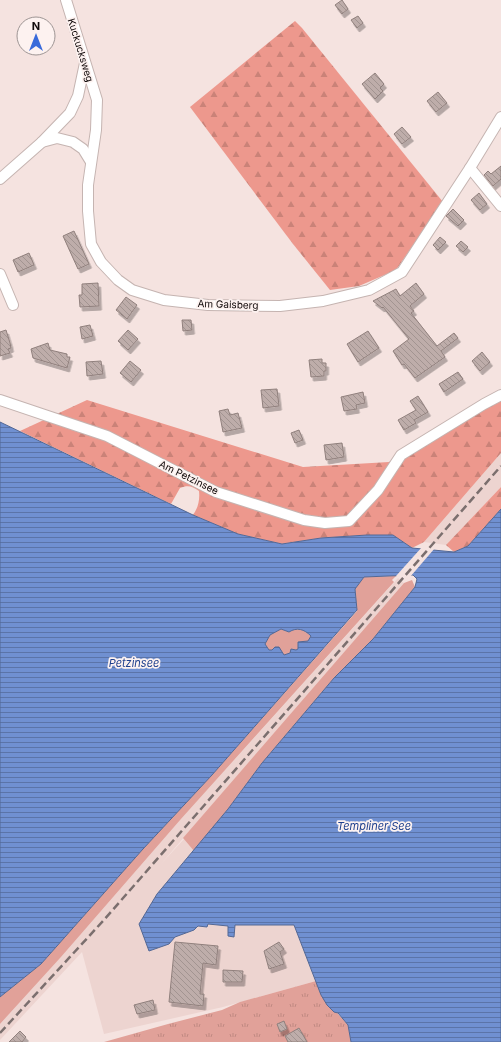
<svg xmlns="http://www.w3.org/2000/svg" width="501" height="1042" font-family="Inter,sans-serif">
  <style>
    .built { fill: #edd4d0 }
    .green { fill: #e1a199 }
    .forest { fill: url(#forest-firs) }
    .park { fill: url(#park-tufts) }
    .water { fill: url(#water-rules); stroke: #536895; fill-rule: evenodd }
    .pier { fill: #f5e3e0 }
    .building { fill: url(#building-back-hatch); stroke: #90807d; filter: url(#shadow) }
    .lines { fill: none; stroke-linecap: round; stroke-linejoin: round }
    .minor-casing { stroke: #c5b4b1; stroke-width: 12 }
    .minor { stroke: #fff; stroke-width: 10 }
    .rail { stroke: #7b6f6e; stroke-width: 2.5; stroke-dasharray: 8 4; stroke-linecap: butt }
    .labels { text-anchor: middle; stroke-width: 3.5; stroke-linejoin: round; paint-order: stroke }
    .street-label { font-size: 10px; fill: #100a0a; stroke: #fdf2f0 }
    .water-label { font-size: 11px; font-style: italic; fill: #1f408e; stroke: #fdf2f0 }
  </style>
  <defs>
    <pattern id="forest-firs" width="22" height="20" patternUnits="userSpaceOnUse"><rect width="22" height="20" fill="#ed988d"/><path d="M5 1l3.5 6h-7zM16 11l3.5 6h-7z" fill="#ca8278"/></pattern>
    <pattern id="park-tufts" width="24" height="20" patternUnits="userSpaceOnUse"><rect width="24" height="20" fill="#e1a199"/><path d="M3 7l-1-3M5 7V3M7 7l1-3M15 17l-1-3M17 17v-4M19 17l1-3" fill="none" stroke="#c08982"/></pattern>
    <pattern id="water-rules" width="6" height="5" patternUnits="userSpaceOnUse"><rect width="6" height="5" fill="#7090d1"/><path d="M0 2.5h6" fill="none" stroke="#5b74a8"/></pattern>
    <pattern id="building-back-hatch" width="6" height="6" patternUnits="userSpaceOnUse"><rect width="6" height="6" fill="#beadaa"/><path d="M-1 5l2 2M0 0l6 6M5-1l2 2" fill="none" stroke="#a29491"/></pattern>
    <filter id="shadow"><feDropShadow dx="2.5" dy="4" stdDeviation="0" flood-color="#0004"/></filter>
  </defs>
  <rect width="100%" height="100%" fill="#f5e3e0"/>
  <g class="built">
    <polygon points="501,453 501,487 446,545 424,542"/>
    <polygon points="398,578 404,583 161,864 184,839 194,851 157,894 169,944 175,937 194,930 198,926 206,927 207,924 228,926 234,937 234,925 294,925 316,981 223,1007 104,1034 82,952 0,1040 0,1024 61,957 181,819"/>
  </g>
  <g class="green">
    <polygon points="394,576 396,576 392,580 394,582 181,819 61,957 0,1024 0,997 41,964 143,849 212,775 357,611 355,589 364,577"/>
    <polygon points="412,580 415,587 373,639 334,678 262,763 228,809 194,851 183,838 404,583"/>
    <path d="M281,629L289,632C297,627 304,629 311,636C307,646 295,652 284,655L275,647L272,650H269L265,644L270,635Z"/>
  </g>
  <g class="forest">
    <polygon points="295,21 302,28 443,202 396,270 359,286 330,290 293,244 190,107"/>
    <path d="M501,390V453L424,542L412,548L393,535H367L321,538L282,544L238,534L193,515C198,508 200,500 199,491C192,486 188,485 180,488L171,504L20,431L87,400L303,467L389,462Z"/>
    <polygon points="501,487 501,509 468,546 454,552 446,545"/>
  </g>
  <polygon class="park" points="316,981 321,995 348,1025 351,1042 104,1042 168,1024 222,1010 240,1002"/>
  <path class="water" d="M0,422L193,515L238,534L282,544L321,538L367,535H393L412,548L454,552L468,546L501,509V1042H351L348,1025L338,1013L334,1012L327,1005L321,995L294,925H235L234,937L228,936V926L208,924L207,927L198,926L194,930L175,937L169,944L149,951L139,924L157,894L228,809L262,763L334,678L373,639L415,587L417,579L413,575L364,577L355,589L357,610L212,775L143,849L41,964L0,997ZM281,629L289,632C297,627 304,629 311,636L308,641L298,642V649L296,650L291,649L290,653L284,655L279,647H275L272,650H269L265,644L270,635Z"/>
  <polygon class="pier" points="422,547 435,548 410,577 398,578 396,576"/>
  <g class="building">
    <polygon points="342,0 348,9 342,14 335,5"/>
    <polygon points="358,16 363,23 357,28 351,20"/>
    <polygon points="375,73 384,84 380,88 383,91 375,99 362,84"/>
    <polygon points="438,92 447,103 436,112 427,101"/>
    <polygon points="402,127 411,137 402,144 394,134"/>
    <polygon points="501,166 501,179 493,186 484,175 488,171 491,174"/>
    <polygon points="479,193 487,204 480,210 471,200"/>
    <polygon points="453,209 464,220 458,226 446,216"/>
    <polygon points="74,231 89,264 78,269 63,236"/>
    <polygon points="440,237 446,242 438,250 433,245"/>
    <polygon points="461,241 468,247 463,252 456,246"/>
    <polygon points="29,253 34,265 18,272 13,260"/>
    <polygon points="98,283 99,306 80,307 79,295 82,295 82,284"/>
    <polygon points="416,283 424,294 410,306 414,311 411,313 437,346 454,333 458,338 441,351 445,357 415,378 404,364 402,365 393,351 409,339 383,307 382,308 373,301 396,289 400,296"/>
    <polygon points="126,297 137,305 127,319 116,310"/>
    <polygon points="182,320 191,320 192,330 183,331"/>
    <polygon points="90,325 93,336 82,339 80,327"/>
    <polygon points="6,330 10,343 11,348 8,349 10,353 0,356 0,332"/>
    <polygon points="128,330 138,339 128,350 118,341"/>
    <polygon points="368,331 379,348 358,362 347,344"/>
    <polygon points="48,343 50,350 67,354 67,357 70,357 67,368 33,358 31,349"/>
    <polygon points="482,352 490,362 480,371 472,361"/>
    <polygon points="322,359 322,363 326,363 326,371 324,371 324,376 311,377 309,360"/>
    <polygon points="101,361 103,374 87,376 86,362"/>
    <polygon points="130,361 141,370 131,382 120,373"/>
    <polygon points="458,372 463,379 444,392 439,384"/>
    <polygon points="277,389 279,406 263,408 261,390"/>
    <polygon points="363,392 365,403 356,405 357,409 344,411 341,397"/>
    <polygon points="418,396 428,412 414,420 416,423 404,430 398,420 416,410 410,401"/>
    <polygon points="228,409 230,415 238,413 242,428 223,432 219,411"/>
    <polygon points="299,430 303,440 295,443 291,433"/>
    <polygon points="342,443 344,457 326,460 324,445"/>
    <polygon points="175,942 218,946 216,965 203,963 200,994 204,994 203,1006 169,1002"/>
    <polygon points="279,942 284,949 280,952 284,964 269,969 264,951"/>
    <polygon points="223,970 243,971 242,982 223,982"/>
    <polygon points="153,1000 155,1010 137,1014 134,1005"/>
    <polygon points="284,1021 287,1029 280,1032 277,1024"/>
    <polygon points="299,1028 307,1042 288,1042 285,1036"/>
    <polygon points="20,1031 26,1037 22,1042 9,1042"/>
  </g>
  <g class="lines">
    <defs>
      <g id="minor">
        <polyline points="66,0 97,100 96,130 88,185 88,211 91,244 101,262 118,280 132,290 164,300 208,305 280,306 323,301 369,290 402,272 470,168 501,117"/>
        <polyline points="42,142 70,113 78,96 85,63"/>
        <polyline points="470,168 501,206"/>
        <polyline points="0,179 42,142 57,138 73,142 83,149 91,162"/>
        <polyline points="0,274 13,305"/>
        <polyline points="0,400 107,436 216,492 304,520 325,523 349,521 378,490 401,455 484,404 501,395"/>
      </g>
    </defs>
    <use href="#minor" class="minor-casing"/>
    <use href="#minor" class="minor"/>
    <polyline class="rail" points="0,1033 103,921 501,466"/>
  </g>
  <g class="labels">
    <g class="street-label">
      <text transform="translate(81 50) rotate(73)" y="4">Kuckucksweg</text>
      <text transform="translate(228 304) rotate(2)" y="4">Am Gaisberg</text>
      <text transform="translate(189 477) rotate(26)" y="4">Am Petzinsee</text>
    </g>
    <g class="water-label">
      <text x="134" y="667">Petzinsee</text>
      <text x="374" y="830">Templiner See</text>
    </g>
  </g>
  <g transform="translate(36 36)"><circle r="19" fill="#fdf2f0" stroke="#9e9594"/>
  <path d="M0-3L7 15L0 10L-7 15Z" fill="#396ada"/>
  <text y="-6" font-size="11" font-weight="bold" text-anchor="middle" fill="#100a0a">N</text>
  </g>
</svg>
